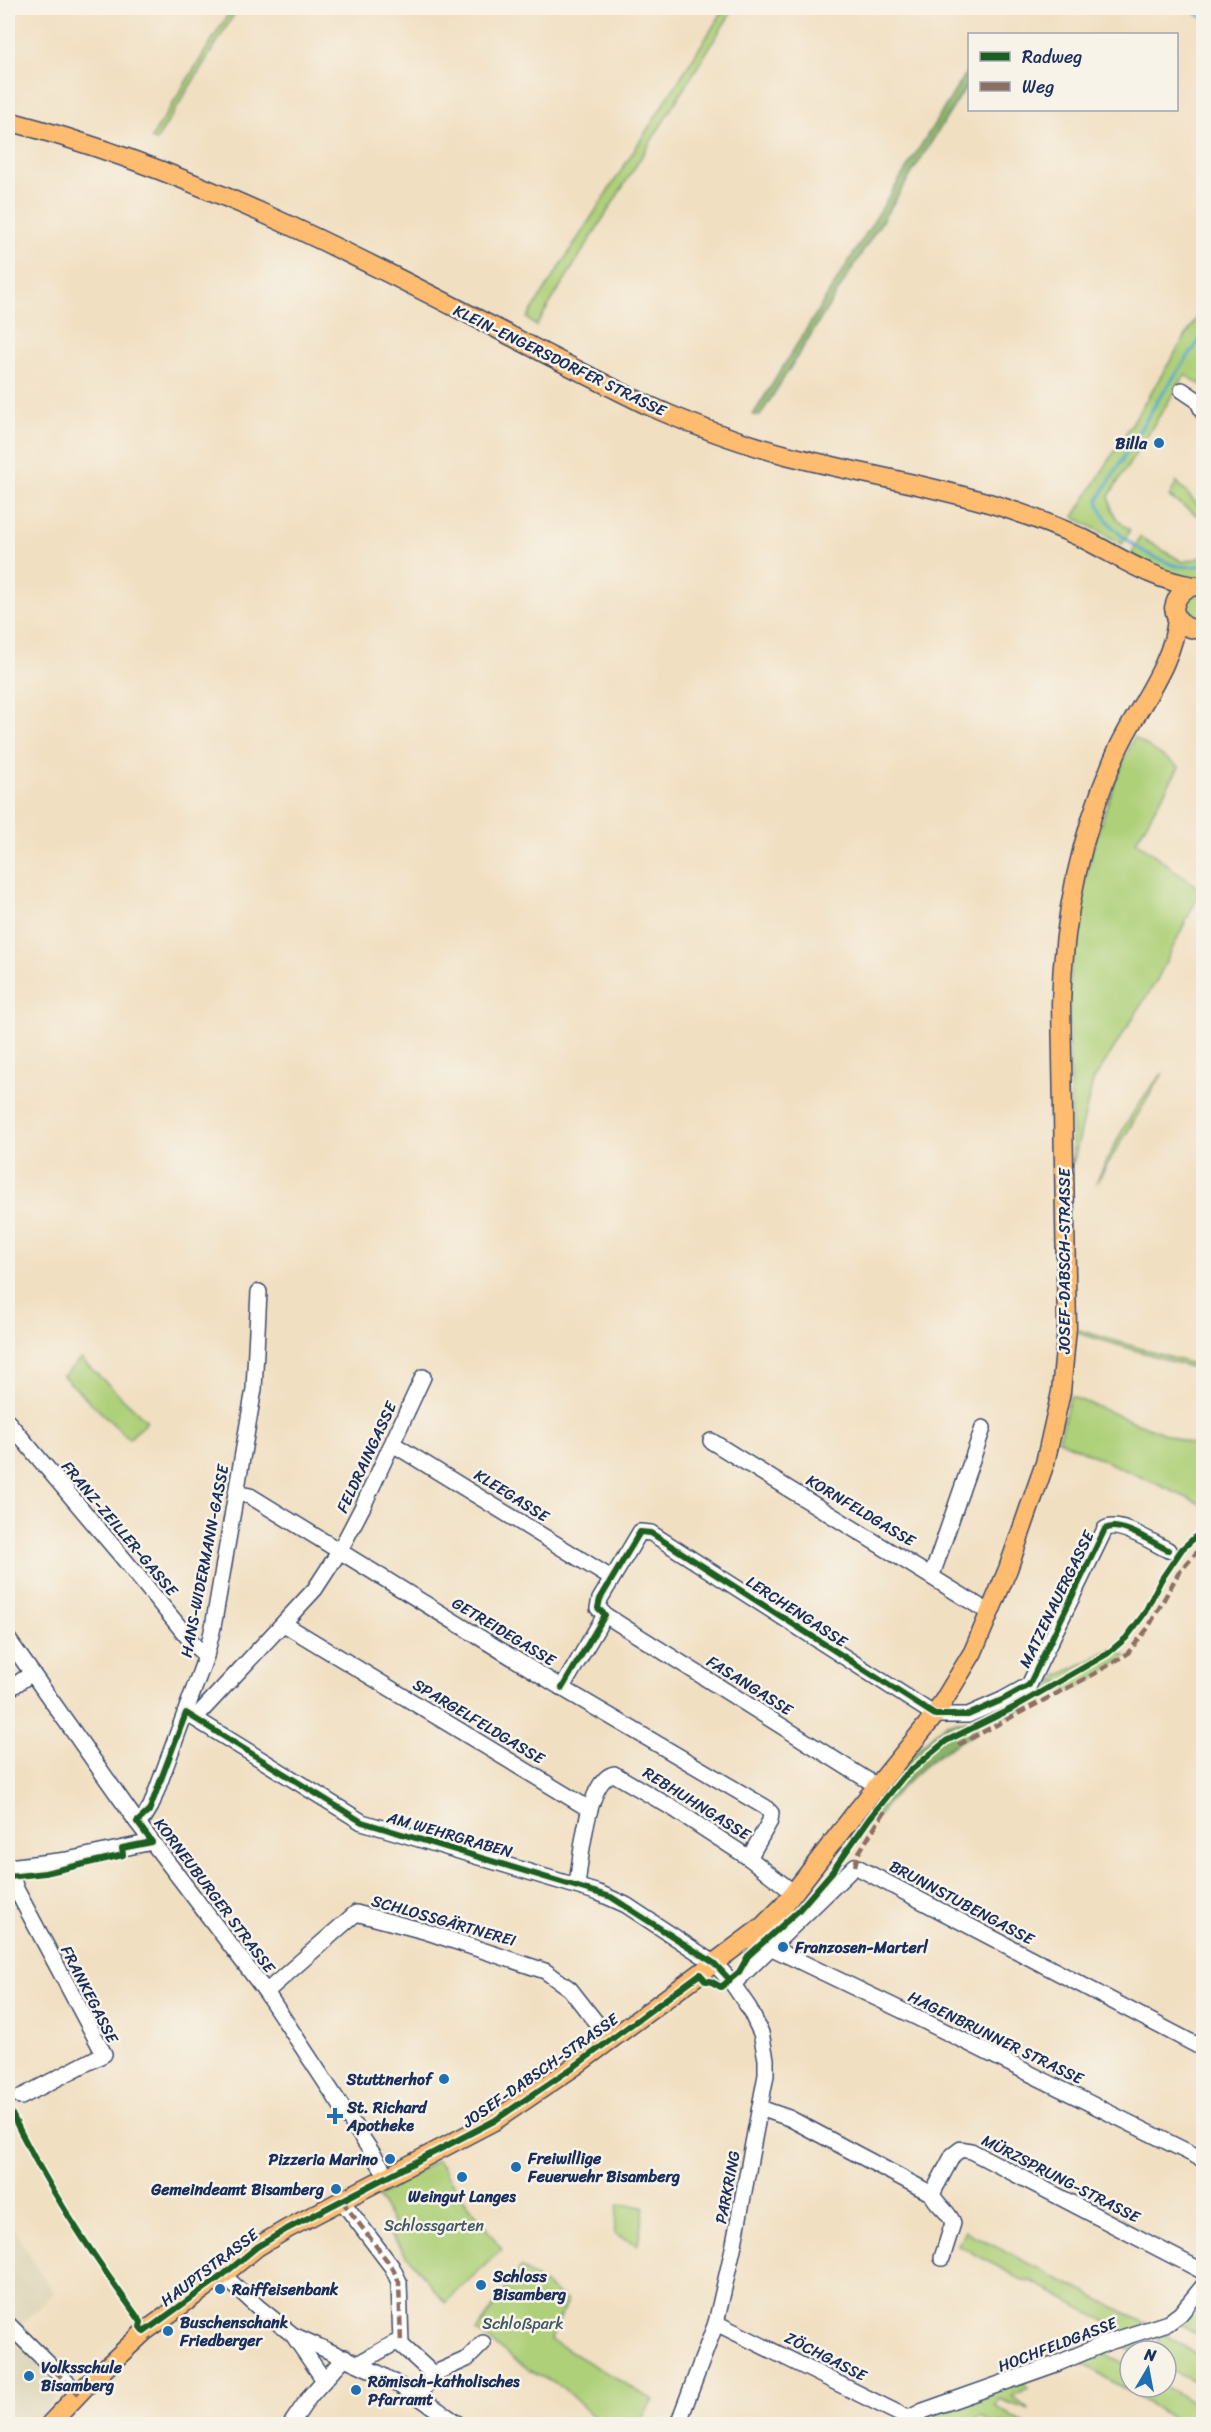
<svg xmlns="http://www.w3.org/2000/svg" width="1211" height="2432" font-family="Sriracha,sans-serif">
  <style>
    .built { fill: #ddd4b6 }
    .green { fill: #aed078; stroke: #64806b; stroke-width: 1.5 }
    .forest { fill: #8ab268; stroke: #527063; stroke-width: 1.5 }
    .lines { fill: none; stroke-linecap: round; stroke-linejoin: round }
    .stream { stroke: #54a8d0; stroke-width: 3 }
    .minor-casing { stroke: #3b496d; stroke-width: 18 }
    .major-casing { stroke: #3b496d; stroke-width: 21 }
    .minor { stroke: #fff; stroke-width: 15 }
    .major { stroke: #febc70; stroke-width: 18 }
    .quiet { stroke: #8d6e63; stroke-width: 4.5; stroke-dasharray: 9 4.5; stroke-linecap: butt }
    .cycleway-casing { stroke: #f7f3e8; stroke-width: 10 }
    .cycleway { stroke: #1b5e20; stroke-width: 6 }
    .poi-dot { fill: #1f6fb2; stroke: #f7f3e8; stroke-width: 2 }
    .labels { text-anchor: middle; stroke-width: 5; stroke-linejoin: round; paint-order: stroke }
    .street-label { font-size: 16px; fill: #1b2f5e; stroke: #f7f3e8 }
    .poi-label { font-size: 16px; font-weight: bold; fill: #1b2f5e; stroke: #f7f3e8; text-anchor: start }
    .park-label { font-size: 16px; fill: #405764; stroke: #f7f3e8 }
  </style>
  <rect width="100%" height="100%" fill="#f7f3e8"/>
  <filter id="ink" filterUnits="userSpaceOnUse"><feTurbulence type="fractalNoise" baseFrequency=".0167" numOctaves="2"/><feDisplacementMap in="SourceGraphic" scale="12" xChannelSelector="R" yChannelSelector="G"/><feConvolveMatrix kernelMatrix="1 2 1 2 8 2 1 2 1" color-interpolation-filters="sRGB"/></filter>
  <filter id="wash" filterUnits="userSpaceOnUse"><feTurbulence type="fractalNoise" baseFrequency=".008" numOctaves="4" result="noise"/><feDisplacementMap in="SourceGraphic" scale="24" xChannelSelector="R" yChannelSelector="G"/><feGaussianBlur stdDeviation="1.35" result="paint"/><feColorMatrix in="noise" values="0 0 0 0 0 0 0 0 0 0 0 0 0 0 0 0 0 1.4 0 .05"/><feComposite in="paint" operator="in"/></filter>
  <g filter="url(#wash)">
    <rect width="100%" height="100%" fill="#f1dfc1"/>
    <g class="built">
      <polygon points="8,2218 31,2258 54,2293 20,2327 8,2316"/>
      <polygon points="8,2330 66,2389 33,2424 12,2424 8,2420"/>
    </g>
    <g class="green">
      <polygon points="232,8 238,8 156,141 151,139"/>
      <polygon points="725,8 734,8 536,326 527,318"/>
      <path d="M1203,308V386L1185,375L1109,496C1111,512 1116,521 1130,530L1122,544L1074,517Z"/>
      <polygon points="1177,482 1203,511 1203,519 1169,497"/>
      <polygon points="1140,537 1183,562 1203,557 1203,578 1193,581 1135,559 1132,554"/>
      <polygon points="1203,592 1203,623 1187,621 1181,601 1185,596"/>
      <path d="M1134,737L1179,767L1136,841L1201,890L1157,980L1093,1081L1073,1164C1071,1102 1067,1041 1070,980C1075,896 1100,813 1134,737Z"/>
      <path d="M1163,1073L1096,1183C1114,1144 1134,1105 1163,1073Z"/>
      <polygon points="1079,1330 1203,1367 1203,1371 1078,1333"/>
      <polygon points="81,1359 147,1421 129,1439 63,1376"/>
      <polygon points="1070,1396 1203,1449 1203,1505 1059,1440"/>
      <polygon points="1112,1649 1127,1656 1093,1679 1068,1692 1061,1681 1048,1681"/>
      <polygon points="437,2160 454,2186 502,2249 445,2303 388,2231 394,2224 378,2197"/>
      <polygon points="618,2204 644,2207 638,2245 614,2234"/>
      <polygon points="965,2231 1149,2325 1128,2334 1031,2281 1022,2280 958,2245"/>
      <polygon points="521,2267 567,2301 551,2340 653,2400 639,2424 601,2424 562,2387 530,2371 477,2331"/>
      <polygon points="1203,2293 1203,2338 1177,2322"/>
      <polygon points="1159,2330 1203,2359 1203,2386 1166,2368 1166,2351 1132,2351 1116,2343 1128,2339 1162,2349 1155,2331"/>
      <polygon points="1097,2349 1130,2367 1130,2387 1166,2387 1203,2407 1203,2424 1182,2424 1075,2359"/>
      <path d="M1021,2380L1029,2388L1012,2396L1029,2410L999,2399L995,2406L1024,2424H992L982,2416C967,2428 937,2429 921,2417Z"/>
    </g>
    <g class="forest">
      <polygon points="969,68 969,82 760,416 753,415"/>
      <polygon points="1048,1681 1061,1681 1063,1688 1007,1717 1001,1704"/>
      <path d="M977,1715V1733C936,1751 903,1782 876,1818L862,1811L913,1753L945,1724L966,1721Z"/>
    </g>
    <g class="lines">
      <g class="stream">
        <polyline points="1187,8 1204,18"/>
        <path d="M1204,334L1158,400L1098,500C1105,531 1143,554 1171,564C1181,568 1193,567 1204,565"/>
      </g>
    </g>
  </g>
  <g filter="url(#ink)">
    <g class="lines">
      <defs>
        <g id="minor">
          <polyline points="1182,390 1197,400 1204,414"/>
          <polyline points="8,1422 123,1558 195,1646 206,1656"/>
          <polyline points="711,1441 990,1613"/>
          <polyline points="393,1444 611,1578"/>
          <polyline points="236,1493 250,1496 562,1688 765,1807 771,1813 770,1821 749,1858"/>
          <polyline points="932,1575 983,1428"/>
          <polyline points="605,1615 877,1786"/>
          <polyline points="284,1624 589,1809"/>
          <polyline points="8,1639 137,1822 266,1992 388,2177"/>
          <path d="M562,1688L605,1615L598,1608L600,1599L640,1532L651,1533L935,1715H968L1002,1700L1029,1685L1105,1529C1119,1520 1153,1543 1168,1550"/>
          <polyline points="8,1690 32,1673"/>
          <polyline points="186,1713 362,1822 599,1893 626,1905 714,1963 730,1980 749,2008 761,2033 766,2059 766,2075 734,2244 716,2323 678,2424"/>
          <polyline points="196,1717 315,1589 339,1552 363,1506 423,1377"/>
          <polyline points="137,1822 145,1816 151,1806 206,1656 213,1627 254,1389 259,1292"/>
          <polyline points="8,1867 67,1860 152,1842"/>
          <polyline points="9,1867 16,1889 104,2054 21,2097"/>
          <path d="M577,1886C580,1863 587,1779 614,1774L674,1809L749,1858L794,1893"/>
          <polyline points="772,1948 920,2019 1204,2160"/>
          <polyline points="733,1984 855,1866 1204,2049"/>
          <polyline points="266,1992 356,1913 424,1931 545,1971 570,1989 609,2039"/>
          <polyline points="760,2108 789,2118 932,2194"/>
          <polyline points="932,2194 953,2155 961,2149 971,2151 1204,2272"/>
          <path d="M932,2194C937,2206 949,2211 953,2223L942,2258"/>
          <polyline points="342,2201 392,2267 399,2282 401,2344"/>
          <polyline points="223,2275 258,2307 293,2335 378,2373 419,2397 458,2424"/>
          <polyline points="716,2323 920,2424"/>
          <polyline points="8,2324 79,2394"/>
          <polyline points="295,2338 324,2380"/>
          <polyline points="359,2363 393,2344 399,2343 433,2374 419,2397"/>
          <polyline points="433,2374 467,2359 483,2343"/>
          <polyline points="909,2418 923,2411 1056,2364 1109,2342 1168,2323 1180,2314 1204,2285"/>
          <polyline points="291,2424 310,2396 345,2357"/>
        </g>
        <g id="major">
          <path d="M8,121C233,179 437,302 645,404C692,425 740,443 790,456C860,474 932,485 1002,507C1029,516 1056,526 1082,538C1118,556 1154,581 1194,586"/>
          <path d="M1199,586C1185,586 1177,594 1174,608C1176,623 1188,631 1204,629"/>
          <path d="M50,2424L85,2387L144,2332L223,2275L257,2247L287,2229L494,2121L575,2066L714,1963L762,1927L784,1905L856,1812L935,1715L973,1652L1008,1569L1045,1463L1061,1392L1067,1328L1061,1004C1063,916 1081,832 1117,751C1136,709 1174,664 1177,618"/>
        </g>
      </defs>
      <use href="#minor" class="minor-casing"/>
      <use href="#major" class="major-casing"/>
      <use href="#minor" class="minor"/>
      <use href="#major" class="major"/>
      <g class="quiet">
        <polyline points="958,1745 1094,1674 1127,1654 1148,1628 1178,1574 1204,1544"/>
        <polyline points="855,1866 858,1854 885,1811"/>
        <polyline points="342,2201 392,2267 399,2282 401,2344"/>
        <polyline points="45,2362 79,2394"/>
      </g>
      <defs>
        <g id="cycleway">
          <path d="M562,1688L605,1615L598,1608L600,1599L640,1532L651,1533L935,1715H968L1002,1700L1029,1685L1105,1529C1119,1520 1153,1543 1168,1550"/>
          <polyline points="8,1877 45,1873 123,1855 122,1848 152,1842 137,1822 149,1811 186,1713 362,1822 611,1897 714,1963 730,1980"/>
          <path d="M8,2106C44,2183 91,2253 141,2322L140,2327L144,2332L223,2275L257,2247L287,2229L494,2121L575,2066L700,1974L706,1981H710L721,1987L739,1972L748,1956L798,1911L832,1872L869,1819L903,1777L946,1741L1013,1708L1107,1654L1126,1638L1144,1614L1161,1580L1182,1549L1204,1529"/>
        </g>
      </defs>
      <use href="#cycleway" class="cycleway-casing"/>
      <use href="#cycleway" class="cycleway"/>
    </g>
  </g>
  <g class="poi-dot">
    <circle cx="1159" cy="443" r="6"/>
    <circle cx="783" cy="1947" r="6"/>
    <circle cx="444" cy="2079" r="6"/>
    <path d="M332 2107h6v6h6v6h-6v6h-6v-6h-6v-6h6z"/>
    <circle cx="390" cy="2159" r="6"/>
    <circle cx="516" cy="2167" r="6"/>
    <circle cx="462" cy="2177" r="6"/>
    <circle cx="336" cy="2189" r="6"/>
    <circle cx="481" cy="2285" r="6"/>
    <circle cx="220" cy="2289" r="6"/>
    <circle cx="168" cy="2331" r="6"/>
    <circle cx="29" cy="2376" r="6"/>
    <circle cx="356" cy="2390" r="6"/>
  </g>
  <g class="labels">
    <g class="street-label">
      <text transform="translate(560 360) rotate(26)" y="6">KLEIN-ENGERSDORFER STRASSE</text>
      <text transform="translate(1064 1261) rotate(-90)" y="6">JOSEF-DABSCH-STRASSE</text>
      <text transform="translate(366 1457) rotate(-65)" y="6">FELDRAINGASSE</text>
      <text transform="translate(512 1495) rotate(32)" y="6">KLEEGASSE</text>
      <text transform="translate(861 1510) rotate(31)" y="6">KORNFELDGASSE</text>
      <text transform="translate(120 1528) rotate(50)" y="6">FRANZ-ZEILLER-GASSE</text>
      <text transform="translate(204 1561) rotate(-79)" y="6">HANS-WIDERMANN-GASSE</text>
      <text transform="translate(1056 1599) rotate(-64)" y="6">MATZENAUERGASSE</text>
      <text transform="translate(797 1611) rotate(33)" y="6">LERCHENGASSE</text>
      <text transform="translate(504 1631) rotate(31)" y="6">GETREIDEGASSE</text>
      <text transform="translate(750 1685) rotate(32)" y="6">FASANGASSE</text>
      <text transform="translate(479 1721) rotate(31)" y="6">SPARGELFELDGASSE</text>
      <text transform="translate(697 1803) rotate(32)" y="6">REBHUHNGASSE</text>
      <text transform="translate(450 1834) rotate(16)" y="6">AM WEHRGRABEN</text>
      <text transform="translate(215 1895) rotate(53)" y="6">KORNEUBURGER STRASSE</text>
      <text transform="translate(962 1902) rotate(28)" y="6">BRUNNSTUBENGASSE</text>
      <text transform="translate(444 1920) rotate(16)" y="6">SCHLOSSGÄRTNEREI</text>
      <text transform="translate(90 1994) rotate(63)" y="6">FRANKEGASSE</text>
      <text transform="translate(996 2037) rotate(26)" y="6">HAGENBRUNNER STRASSE</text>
      <text transform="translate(540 2070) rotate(-35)" y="6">JOSEF-DABSCH-STRASSE</text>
      <text transform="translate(1061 2178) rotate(27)" y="6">MÜRZSPRUNG-STRASSE</text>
      <text transform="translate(727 2187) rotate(-79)" y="6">PARKRING</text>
      <text transform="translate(209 2267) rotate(-37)" y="6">HAUPTSTRASSE</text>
      <text transform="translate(1057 2344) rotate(-21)" y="6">HOCHFELDGASSE</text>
      <text transform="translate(826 2356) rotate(27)" y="6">ZÖCHGASSE</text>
    </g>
    <g class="poi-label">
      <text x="1147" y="449" text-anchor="end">Billa</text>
      <text x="795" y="1953">Franzosen-Marterl</text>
      <text x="432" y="2085" text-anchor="end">Stuttnerhof</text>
      <text x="347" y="2113">St. Richard<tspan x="347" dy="18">Apotheke</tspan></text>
      <text x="528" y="2164">Freiwillige<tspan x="528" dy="18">Feuerwehr Bisamberg</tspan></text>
      <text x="378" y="2165" text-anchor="end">Pizzeria Marino</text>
      <text x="324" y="2195" text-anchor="end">Gemeindeamt Bisamberg</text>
      <text x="462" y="2202" text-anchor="middle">Weingut Langes</text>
      <text x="493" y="2282">Schloss<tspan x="493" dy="18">Bisamberg</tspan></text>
      <text x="232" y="2295">Raiffeisenbank</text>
      <text x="180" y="2328">Buschenschank<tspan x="180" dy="18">Friedberger</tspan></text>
      <text x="41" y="2373">Volksschule<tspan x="41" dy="18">Bisamberg</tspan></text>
      <text x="368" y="2387">Römisch-katholisches<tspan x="368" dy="18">Pfarramt</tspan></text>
    </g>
    <g class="park-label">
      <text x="434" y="2231">Schlossgarten</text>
      <text x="523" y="2329">Schloßpark</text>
    </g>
  </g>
  <rect width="1211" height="2432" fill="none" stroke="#f7f3e8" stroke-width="30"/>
  <rect x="968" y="33" width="210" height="78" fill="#f7f3e8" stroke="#9fa5b1" stroke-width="1.5"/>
  <rect x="980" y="52" width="30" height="9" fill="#1b5e20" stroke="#9fa5b1" stroke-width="1.5"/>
  <text x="1022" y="63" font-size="18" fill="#1b2f5e">Radweg</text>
  <rect x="980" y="82" width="30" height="9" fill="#8d6e63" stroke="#9fa5b1" stroke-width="1.5"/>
  <text x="1022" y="93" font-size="18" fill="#1b2f5e">Weg</text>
  <g transform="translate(1148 2369) rotate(10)"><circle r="28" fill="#f7f3e8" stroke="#9fa5b1" stroke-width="1.5"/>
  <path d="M0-4.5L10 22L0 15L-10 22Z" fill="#1f6fb2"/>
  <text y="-9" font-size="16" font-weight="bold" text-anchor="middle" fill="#1b2f5e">N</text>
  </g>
</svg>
